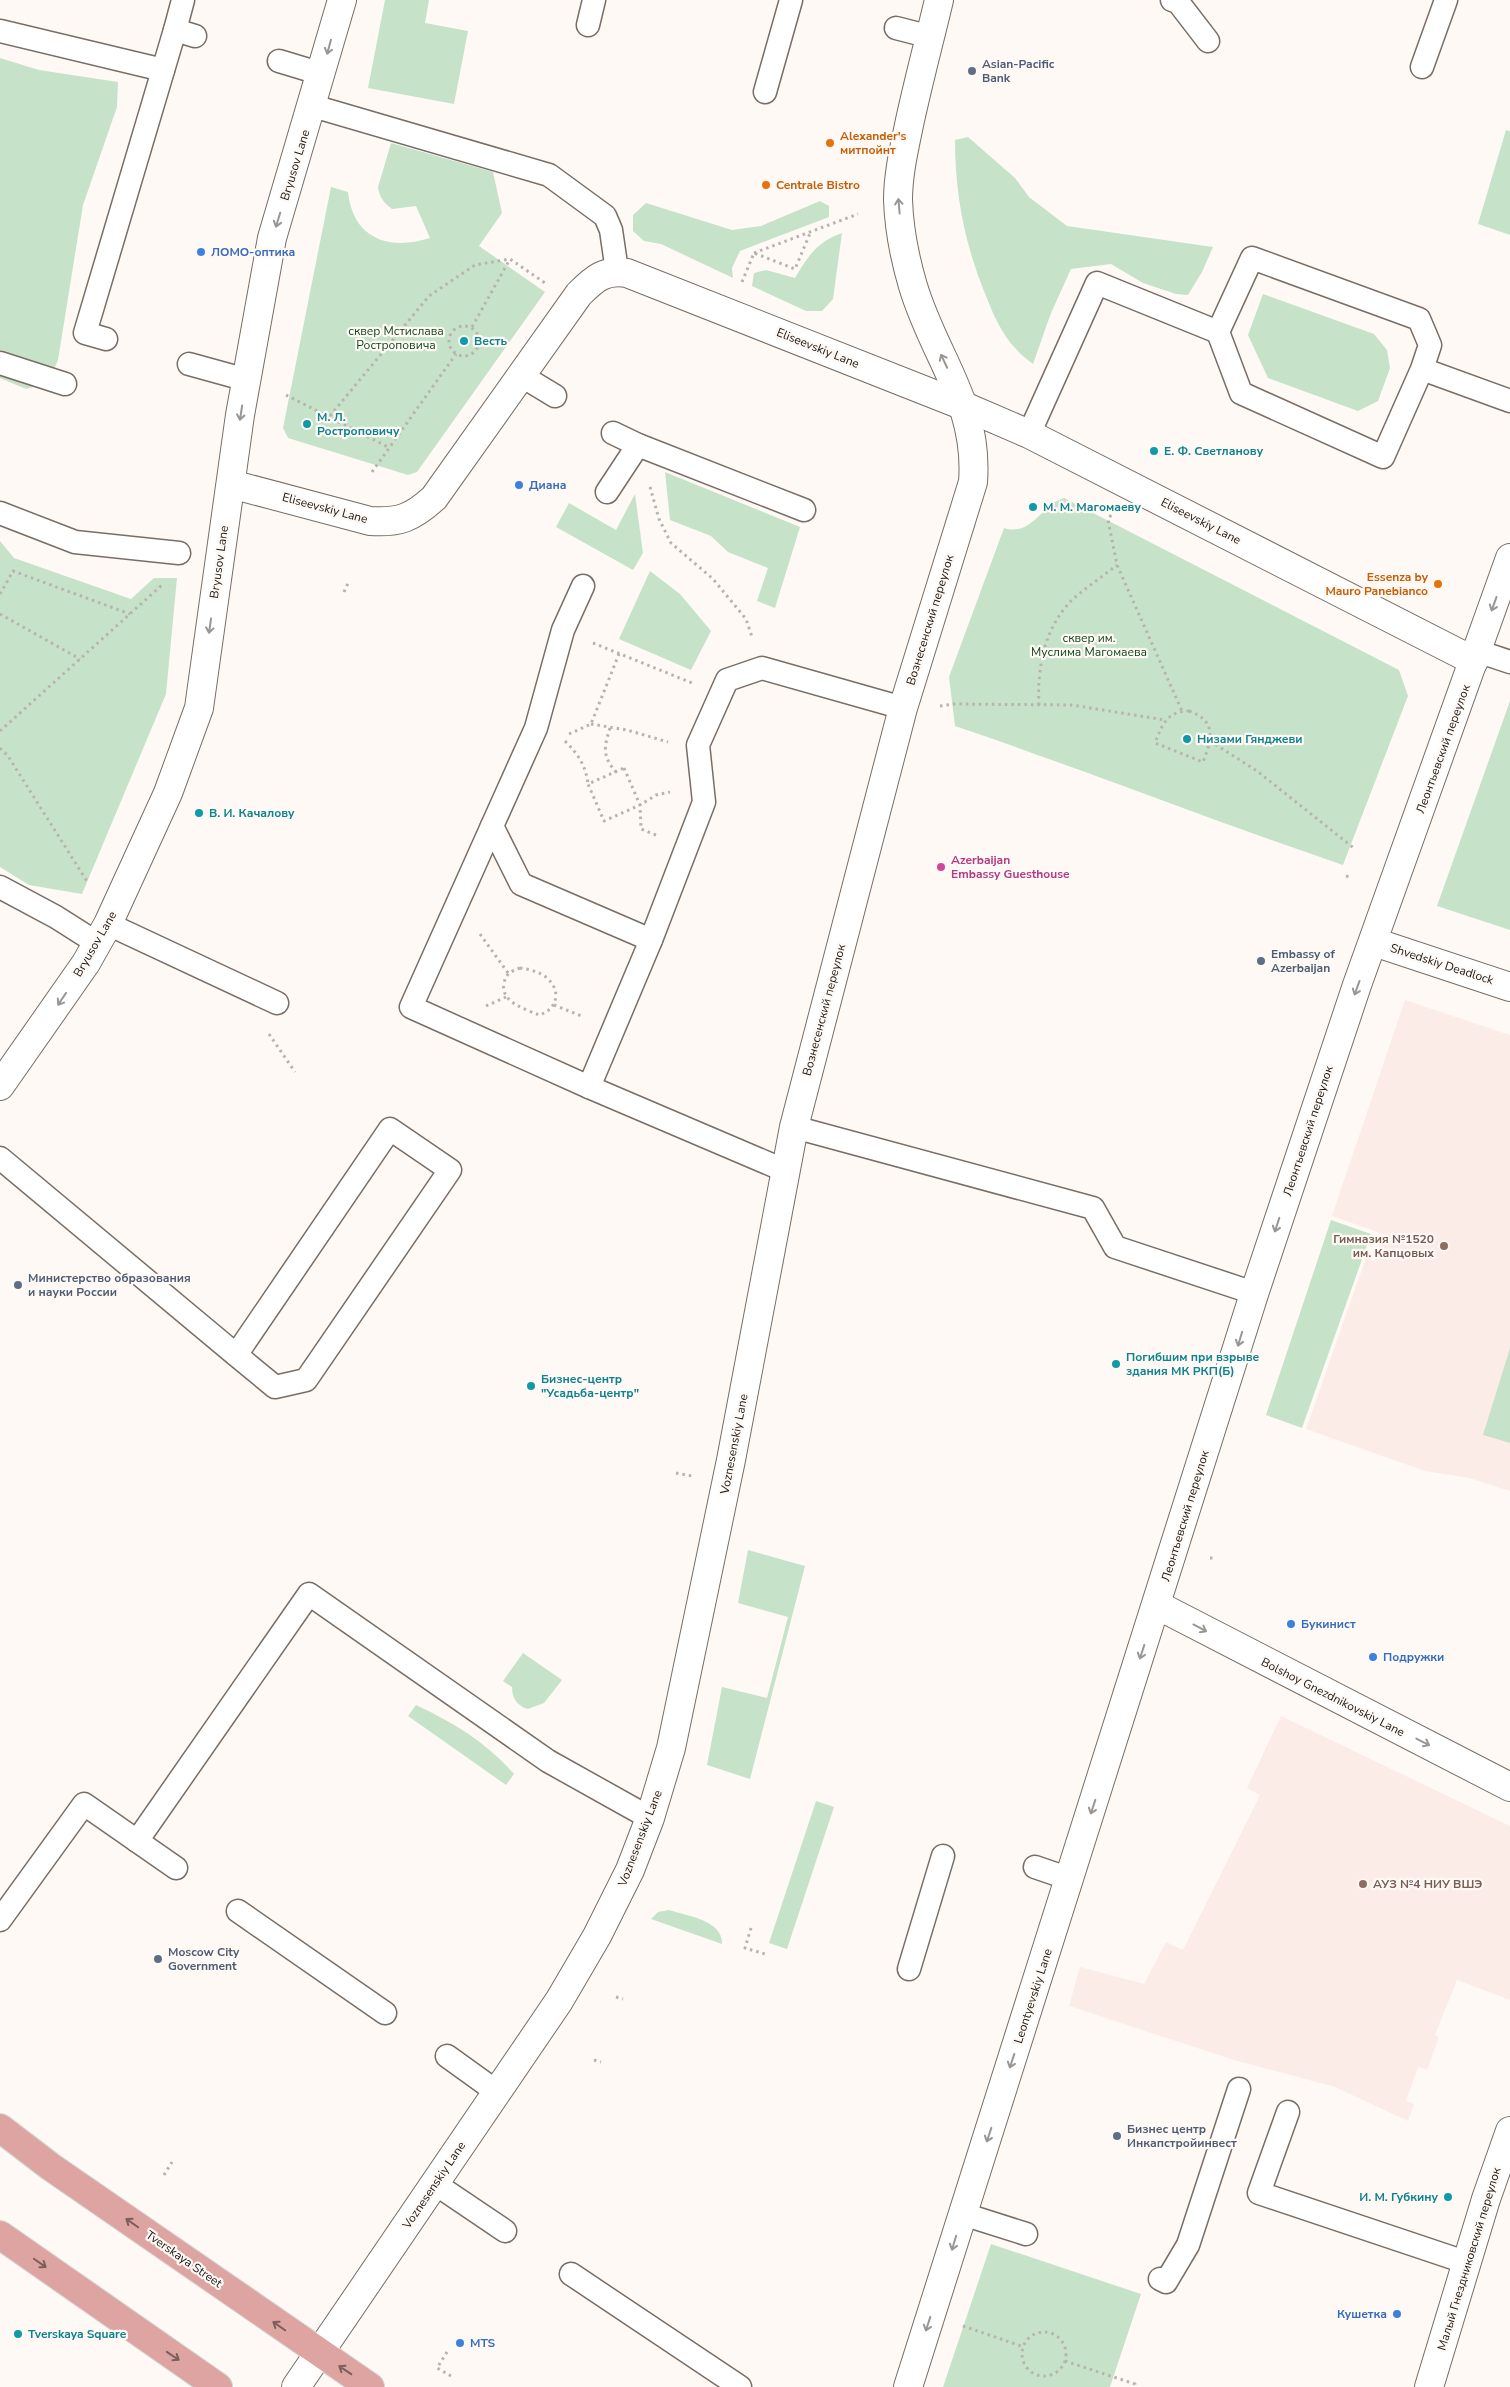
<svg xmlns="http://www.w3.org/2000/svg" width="1510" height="2387" font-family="'Nunito Sans',sans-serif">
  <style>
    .education { fill: #fcece8 }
    .green { fill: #c6e3c9 }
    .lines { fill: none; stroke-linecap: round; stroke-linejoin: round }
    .lane-casing { stroke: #796d65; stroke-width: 25 }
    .street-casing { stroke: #796d65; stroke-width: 30 }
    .primary-casing { stroke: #d6d5d5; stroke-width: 30 }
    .path { stroke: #b8b3af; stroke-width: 3; stroke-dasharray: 2.5 4; stroke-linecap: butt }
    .lane { stroke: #fff; stroke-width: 22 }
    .street { stroke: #fff; stroke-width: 28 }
    .primary { stroke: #dda4a1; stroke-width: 28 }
    .oneway { stroke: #989795 }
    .oneway2 { stroke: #7c5e5a }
    .service-dot { fill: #5c6f8a; stroke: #fef9f5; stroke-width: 2 }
    .food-dot { fill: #e8710a; stroke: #fef9f5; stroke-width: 2 }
    .shop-dot { fill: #3f7fe0; stroke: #fef9f5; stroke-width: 2 }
    .culture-dot { fill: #0f9aa8; stroke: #fef9f5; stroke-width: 2 }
    .hotel-dot { fill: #d1479c; stroke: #fef9f5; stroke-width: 2 }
    .education-dot { fill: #8d6e63; stroke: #fef9f5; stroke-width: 2 }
    .labels { text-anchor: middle; stroke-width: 4.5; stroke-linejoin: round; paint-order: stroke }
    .service-label { font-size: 12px; font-weight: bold; fill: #4e5e75; stroke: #fef9f5; text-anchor: start }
    .food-label { font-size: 12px; font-weight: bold; fill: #c56008; stroke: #fef9f5; text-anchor: start }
    .street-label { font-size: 12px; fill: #1b1714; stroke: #fef9f5 }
    .shop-label { font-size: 12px; font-weight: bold; fill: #366cbe; stroke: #fef9f5; text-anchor: start }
    .park-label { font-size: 12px; fill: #11451d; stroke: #fef9f5 }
    .culture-label { font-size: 12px; font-weight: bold; fill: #0d838f; stroke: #fef9f5; text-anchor: start }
    .hotel-label { font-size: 12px; font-weight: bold; fill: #b23c85; stroke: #fef9f5; text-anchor: start }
    .education-label { font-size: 12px; font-weight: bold; fill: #785e54; stroke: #fef9f5; text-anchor: end }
  </style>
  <rect width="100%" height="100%" fill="#fef9f5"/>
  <g class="education">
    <polygon points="1405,1000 1510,1035 1510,1491 1469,1478 1425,1471 1306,1429 1366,1258 1374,1261 1383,1234 1332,1216"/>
    <polygon points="1281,1716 1510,1826 1510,2000 1457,1980 1435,2035 1439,2037 1427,2070 1418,2067 1406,2101 1414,2104 1408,2121 1335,2087 1234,2060 1069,2006 1080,1967 1144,1984 1166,1942 1183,1950 1260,1795 1247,1788"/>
  </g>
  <g class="green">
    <polygon points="385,0 429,0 425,23 468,31 454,104 368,88"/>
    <polygon points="0,58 39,70 118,82 117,107 83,205 58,360 48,383 26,389 0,378"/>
    <polygon points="1506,130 1510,131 1510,235 1478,224"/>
    <path d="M968,137L1015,178L1029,197L1067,226L1213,247L1202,272L1188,295L1176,294L1143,283L1111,264L1071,269L1051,313L1033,364C1027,359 1021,355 1016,349C1002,335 993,314 986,296C965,245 955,196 955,140Z"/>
    <path d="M391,143L493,172L502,213L479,246L545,292L417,472L408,475L288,438L283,428L331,187L348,192C353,239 389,251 430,238L416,206L392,209C384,203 379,197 378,187Z"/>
    <polygon points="820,201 829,206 829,217 740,251 732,268 733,278 661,244 644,241 633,231 633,215 646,203 732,230 761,226"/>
    <path d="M842,233L833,299L822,311H806L752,286L754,273L766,270L795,278C807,257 818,241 842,233Z"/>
    <polygon points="1263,294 1374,334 1387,350 1390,368 1378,401 1358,411 1268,378 1248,335"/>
    <polygon points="665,472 800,527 775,608 757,601 768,568 728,552 711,536 670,520"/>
    <polygon points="635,494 643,553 633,570 556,527 569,503 616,530"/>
    <path d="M1064,498L1399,670L1408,696L1343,865C1213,821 1085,770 955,726L949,677L1004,528C1032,537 1042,504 1064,498Z"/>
    <polygon points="0,541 14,558 131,599 154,578 177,578 166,694 82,894 29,885 0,867"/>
    <polygon points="650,571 680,594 711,631 691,670 619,639"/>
    <polygon points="1510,701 1510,930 1437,906"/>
    <polygon points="1331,1220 1371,1234 1302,1428 1266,1415"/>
    <polygon points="1510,1348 1510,1443 1483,1435"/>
    <polygon points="748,1550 805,1566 750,1779 707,1765 722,1687 767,1698 788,1617 738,1603"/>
    <path d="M523,1653L562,1680L544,1703L528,1709C517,1706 512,1698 512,1687L503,1681Z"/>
    <path d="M416,1705C453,1722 487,1743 514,1774L506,1785L408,1716Z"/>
    <polygon points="816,1801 834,1807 787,1949 769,1943"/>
    <path d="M669,1910C687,1916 723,1920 722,1944L651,1919L658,1912Z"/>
    <polygon points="991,2244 1141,2294 1110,2387 943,2387"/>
  </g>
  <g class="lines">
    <defs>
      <g id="lane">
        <polyline points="1172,0 1178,2 1208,41"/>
        <polyline points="588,25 594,0"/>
        <polyline points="896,28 931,37"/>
        <polyline points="175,30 183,0"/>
        <polyline points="0,31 163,70"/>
        <polyline points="279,61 322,74"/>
        <polyline points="1422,67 1446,0"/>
        <polyline points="765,92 791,0"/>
        <polyline points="313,106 549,175 605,216 611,230 617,271"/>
        <polyline points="106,339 85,333 175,30 195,36"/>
        <polyline points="0,363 65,384"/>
        <polyline points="189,364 247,380"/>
        <polyline points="1422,369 1383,457 1241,393 1218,332 1252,258 1419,319 1430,345 1422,369 1510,401"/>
        <polyline points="522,376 555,396"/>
        <polyline points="613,433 638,445 804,510"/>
        <polyline points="1029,434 1097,283 1218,332"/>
        <polyline points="607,492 638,445"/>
        <polyline points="0,513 75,542 179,553"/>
        <polyline points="583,586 563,630 536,728 492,826 521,884 651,940 589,1087"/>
        <polyline points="1477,651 1510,662"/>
        <polyline points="492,826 411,1007 589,1087 786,1171"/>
        <polyline points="0,887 56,917 97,943"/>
        <polyline points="108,924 277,1003"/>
        <polyline points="651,940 704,802 698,745 727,680 762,668 903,708"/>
        <polyline points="794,1127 1093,1208 1115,1247 1254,1293"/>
        <path d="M0,1158L6,1163C96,1238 185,1313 275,1387L306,1380L450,1170L390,1129L236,1355"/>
        <polyline points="137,1841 309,1594 548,1761 650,1818"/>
        <polyline points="1035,1867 1070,1879"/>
        <polyline points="238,1911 385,2013"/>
        <polyline points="0,1920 84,1804 176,1868"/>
        <polyline points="909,1969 943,1856"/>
        <polyline points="447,2056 497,2092"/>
        <polyline points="1288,2112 1259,2193 1468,2263"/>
        <polyline points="434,2183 505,2231"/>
        <polyline points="963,2214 1026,2234"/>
        <polyline points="571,2274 740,2387"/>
        <polyline points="1160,2279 1166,2282 1188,2245 1239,2089"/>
      </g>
      <g id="street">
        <path d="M231,484L370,521C399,523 412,518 434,498L579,294C594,279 605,269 627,273L964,406L1029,434L1474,661"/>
        <polyline points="1374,942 1510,987"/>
        <polyline points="0,1086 86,963 108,924 168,793 199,708 240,415 272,238 342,0"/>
        <polyline points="1157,1605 1510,1787"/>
        <path d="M296,2387L559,2001L597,1936L630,1870L650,1818L671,1748L731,1460L794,1127L903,708L973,482C979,403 934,357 913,286C905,259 899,228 898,200C898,175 904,149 909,125C918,83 929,42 939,0"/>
        <polyline points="908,2387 1255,1291 1357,985 1510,558"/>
        <polyline points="1429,2387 1486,2199 1510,2131"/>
      </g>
      <g id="primary">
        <polyline points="0,2128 51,2167 370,2387"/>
        <polyline points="0,2235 218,2387"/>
      </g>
    </defs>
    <use href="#lane" class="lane-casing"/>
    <use href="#street" class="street-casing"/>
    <use href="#primary" class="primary-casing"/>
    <g class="path">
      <polyline points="754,253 858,214"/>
      <polyline points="742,282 754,253 795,269 811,231"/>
      <circle cx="464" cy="341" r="15"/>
      <polyline points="472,327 510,259"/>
      <polyline points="286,395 388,447"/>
      <polyline points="330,416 429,296 475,265 510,259 545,283"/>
      <polyline points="372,472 456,354"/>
      <polyline points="650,487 659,519 671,543 713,579 746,619 752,637"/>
      <polyline points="1111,515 1108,520 1117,565 1182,711"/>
      <polyline points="344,592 348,583"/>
      <polyline points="0,594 13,571 130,614"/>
      <polyline points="0,614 80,659"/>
      <polyline points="593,643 692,683"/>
      <path d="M1039,705C1037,668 1044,629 1071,601C1085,588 1102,577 1117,565"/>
      <polyline points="940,706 954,704 1072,705 1165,720"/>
      <path d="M1189,711C1217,721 1212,739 1203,762L1155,743C1162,725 1167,711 1189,711Z"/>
      <polyline points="591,724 627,730 668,742"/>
      <path d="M610,728C604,747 602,756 616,772"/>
      <polyline points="0,731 162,585"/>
      <polyline points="569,734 591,724 619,654"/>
      <path d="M565,741C578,754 586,766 588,784"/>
      <polyline points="1210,741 1257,771 1355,849"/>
      <polyline points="0,748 8,756 88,883"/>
      <polygon points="624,768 640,805 604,821 588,784"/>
      <polyline points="656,835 641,829 640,805 656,795 670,792"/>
      <polyline points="1346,876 1352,877"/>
      <polyline points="480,934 508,973"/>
      <path d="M520,968C529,969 540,972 547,978C562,991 557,1010 539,1015C525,1009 500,1002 504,983C506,973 512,971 520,968Z"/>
      <polyline points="554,1005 584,1017"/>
      <polyline points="486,1006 506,997"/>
      <polyline points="269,1034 295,1072"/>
      <polyline points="676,1473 692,1476"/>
      <polyline points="1210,1558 1213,1558"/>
      <polyline points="751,1928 745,1948 765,1954"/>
      <polyline points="616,1997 623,1999"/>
      <polyline points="594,2060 601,2062"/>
      <polyline points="164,2175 172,2162"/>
      <polyline points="963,2326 1024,2347"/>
      <circle cx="1044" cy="2354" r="22"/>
      <polyline points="447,2352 437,2368 451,2376"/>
      <polyline points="1065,2361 1135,2384 1134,2387"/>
    </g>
    <use href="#lane" class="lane"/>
    <use href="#street" class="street"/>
    <use href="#primary" class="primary"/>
  </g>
  <defs><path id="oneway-shaft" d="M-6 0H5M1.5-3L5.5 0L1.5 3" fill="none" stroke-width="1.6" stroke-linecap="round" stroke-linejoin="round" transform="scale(1.25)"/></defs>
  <g class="oneway">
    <use href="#oneway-shaft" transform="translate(329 47) rotate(105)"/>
    <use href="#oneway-shaft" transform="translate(899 206) rotate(-95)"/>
    <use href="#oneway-shaft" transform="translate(278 220) rotate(107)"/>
    <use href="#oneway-shaft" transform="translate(944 361) rotate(-115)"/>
    <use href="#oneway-shaft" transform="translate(241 413) rotate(99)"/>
    <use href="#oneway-shaft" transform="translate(1494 604) rotate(110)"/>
    <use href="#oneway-shaft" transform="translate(210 626) rotate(98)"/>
    <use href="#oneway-shaft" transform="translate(1357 988) rotate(110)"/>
    <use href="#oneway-shaft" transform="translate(62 999) rotate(124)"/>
    <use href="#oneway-shaft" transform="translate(1277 1225) rotate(108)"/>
    <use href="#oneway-shaft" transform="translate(1240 1339) rotate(107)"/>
    <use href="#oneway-shaft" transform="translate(1200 1628) rotate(28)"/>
    <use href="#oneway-shaft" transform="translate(1142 1652) rotate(108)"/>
    <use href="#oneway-shaft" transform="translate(1423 1742) rotate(27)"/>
    <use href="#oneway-shaft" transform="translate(1093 1807) rotate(108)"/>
    <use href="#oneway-shaft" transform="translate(1012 2061) rotate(108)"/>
    <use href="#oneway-shaft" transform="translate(989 2135) rotate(108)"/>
    <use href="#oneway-shaft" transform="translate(954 2243) rotate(107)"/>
    <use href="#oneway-shaft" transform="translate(928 2324) rotate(108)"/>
  </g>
  <g class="oneway2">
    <use href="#oneway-shaft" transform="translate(132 2223) rotate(-145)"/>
    <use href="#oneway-shaft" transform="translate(40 2263) rotate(35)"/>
    <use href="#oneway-shaft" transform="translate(279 2326) rotate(-145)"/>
    <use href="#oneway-shaft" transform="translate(173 2356) rotate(34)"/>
    <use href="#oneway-shaft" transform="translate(345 2370) rotate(-147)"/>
  </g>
  <g class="service-dot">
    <circle cx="972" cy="71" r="5"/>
    <circle cx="1261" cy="961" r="5"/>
    <circle cx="18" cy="1285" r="5"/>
    <circle cx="158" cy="1959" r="5"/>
    <circle cx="1117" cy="2136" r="5"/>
  </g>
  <g class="food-dot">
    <circle cx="830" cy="143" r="5"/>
    <circle cx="766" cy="185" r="5"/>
    <circle cx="1438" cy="584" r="5"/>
  </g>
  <g class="shop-dot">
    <circle cx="201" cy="252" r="5"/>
    <circle cx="519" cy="485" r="5"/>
    <circle cx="1291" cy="1624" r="5"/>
    <circle cx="1373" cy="1657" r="5"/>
    <circle cx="1397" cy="2314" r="5"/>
    <circle cx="460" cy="2343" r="5"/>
  </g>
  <g class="culture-dot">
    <circle cx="464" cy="341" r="5"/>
    <circle cx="307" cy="424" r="5"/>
    <circle cx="1154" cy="451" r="5"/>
    <circle cx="1033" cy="507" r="5"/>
    <circle cx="1187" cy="739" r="5"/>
    <circle cx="199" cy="813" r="5"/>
    <circle cx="1116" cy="1364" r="5"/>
    <circle cx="531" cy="1386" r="5"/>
    <circle cx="1448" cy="2197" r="5"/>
    <circle cx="18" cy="2334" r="5"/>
  </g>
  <circle class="hotel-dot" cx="941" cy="867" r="5"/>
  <g class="education-dot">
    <circle cx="1444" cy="1246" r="5"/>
    <circle cx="1363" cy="1884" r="5"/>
  </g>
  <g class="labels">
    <g class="service-label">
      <text x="982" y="68">Asian-Pacific<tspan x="982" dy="14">Bank</tspan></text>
      <text x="1271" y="958">Embassy of<tspan x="1271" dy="14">Azerbaijan</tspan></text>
      <text x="28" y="1282">Министерство образования<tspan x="28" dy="14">и науки России</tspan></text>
      <text x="168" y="1956">Moscow City<tspan x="168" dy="14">Government</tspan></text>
      <text x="1127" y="2133">Бизнес центр<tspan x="1127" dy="14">Инкапстройинвест</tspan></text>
    </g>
    <g class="food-label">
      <text x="840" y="140">Alexander's<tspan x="840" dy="14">митпойнт</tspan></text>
      <text x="776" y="189">Centrale Bistro</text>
      <text x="1428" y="581" text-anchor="end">Essenza by<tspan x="1428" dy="14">Mauro Panebianco</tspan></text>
    </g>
    <g class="street-label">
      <text transform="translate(295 165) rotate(-73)" y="4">Bryusov Lane</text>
      <text transform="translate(818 348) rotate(22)" y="4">Eliseevskiy Lane</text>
      <text transform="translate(325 508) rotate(15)" y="4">Eliseevskiy Lane</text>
      <text transform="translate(1201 521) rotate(27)" y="4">Eliseevskiy Lane</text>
      <text transform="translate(219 562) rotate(-82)" y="4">Bryusov Lane</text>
      <text transform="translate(930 620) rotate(-73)" y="4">Вознесенский переулок</text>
      <text transform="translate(1443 749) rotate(-70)" y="4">Леонтьевский переулок</text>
      <text transform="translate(95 944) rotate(-60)" y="4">Bryusov Lane</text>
      <text transform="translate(1442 964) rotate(18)" y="4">Shvedskiy Deadlock</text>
      <text transform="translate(824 1010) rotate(-75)" y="4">Вознесенский переулок</text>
      <text transform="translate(1308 1131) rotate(-72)" y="4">Леонтьевский переулок</text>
      <text transform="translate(734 1444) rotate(-79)" y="4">Voznesenskiy Lane</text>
      <text transform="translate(1185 1516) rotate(-73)" y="4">Леонтьевский переулок</text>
      <text transform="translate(1333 1697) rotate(27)" y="4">Bolshoy Gnezdnikovskiy Lane</text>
      <text transform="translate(640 1838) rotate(-69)" y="4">Voznesenskiy Lane</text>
      <text transform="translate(1033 1996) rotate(-72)" y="4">Leontyevskiy Lane</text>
      <text transform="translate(434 2185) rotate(-56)" y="4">Voznesenskiy Lane</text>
      <text transform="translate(184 2259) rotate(35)" y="4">Tverskaya Street</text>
      <text transform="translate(1469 2259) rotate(-73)" y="4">Малый Гнездниковский переулок</text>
    </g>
    <g class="shop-label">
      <text x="211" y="256">ЛОМО-оптика</text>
      <text x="529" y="489">Диана</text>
      <text x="1301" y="1628">Букинист</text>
      <text x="1383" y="1661">Подружки</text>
      <text x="1387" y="2318" text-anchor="end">Кушетка</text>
      <text x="470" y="2347">MTS</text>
    </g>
    <g class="park-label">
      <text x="396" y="335">сквер Мстислава<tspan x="396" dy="14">Ростроповича</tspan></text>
      <text x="1089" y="642">сквер им.<tspan x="1089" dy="14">Муслима Магомаева</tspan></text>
    </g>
    <g class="culture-label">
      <text x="474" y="345">Весть</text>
      <text x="317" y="421">М. Л.<tspan x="317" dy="14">Ростроповичу</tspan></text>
      <text x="1164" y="455">Е. Ф. Светланову</text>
      <text x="1043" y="511">М. М. Магомаеву</text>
      <text x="1197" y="743">Низами Гянджеви</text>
      <text x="209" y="817">В. И. Качалову</text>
      <text x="1126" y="1361">Погибшим при взрыве<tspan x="1126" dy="14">здания МК РКП(Б)</tspan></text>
      <text x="541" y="1383">Бизнес-центр<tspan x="541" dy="14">"Усадьба-центр"</tspan></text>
      <text x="1438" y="2201" text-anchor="end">И. М. Губкину</text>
      <text x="28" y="2338">Tverskaya Square</text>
    </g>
    <g class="hotel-label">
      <text x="951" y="864">Azerbaijan<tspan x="951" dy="14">Embassy Guesthouse</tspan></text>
    </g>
    <g class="education-label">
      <text x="1434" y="1243">Гимназия №1520<tspan x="1434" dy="14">им. Капцовых</tspan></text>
      <text x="1373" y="1888" text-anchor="start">АУЗ №4 НИУ ВШЭ</text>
    </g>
  </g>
</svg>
